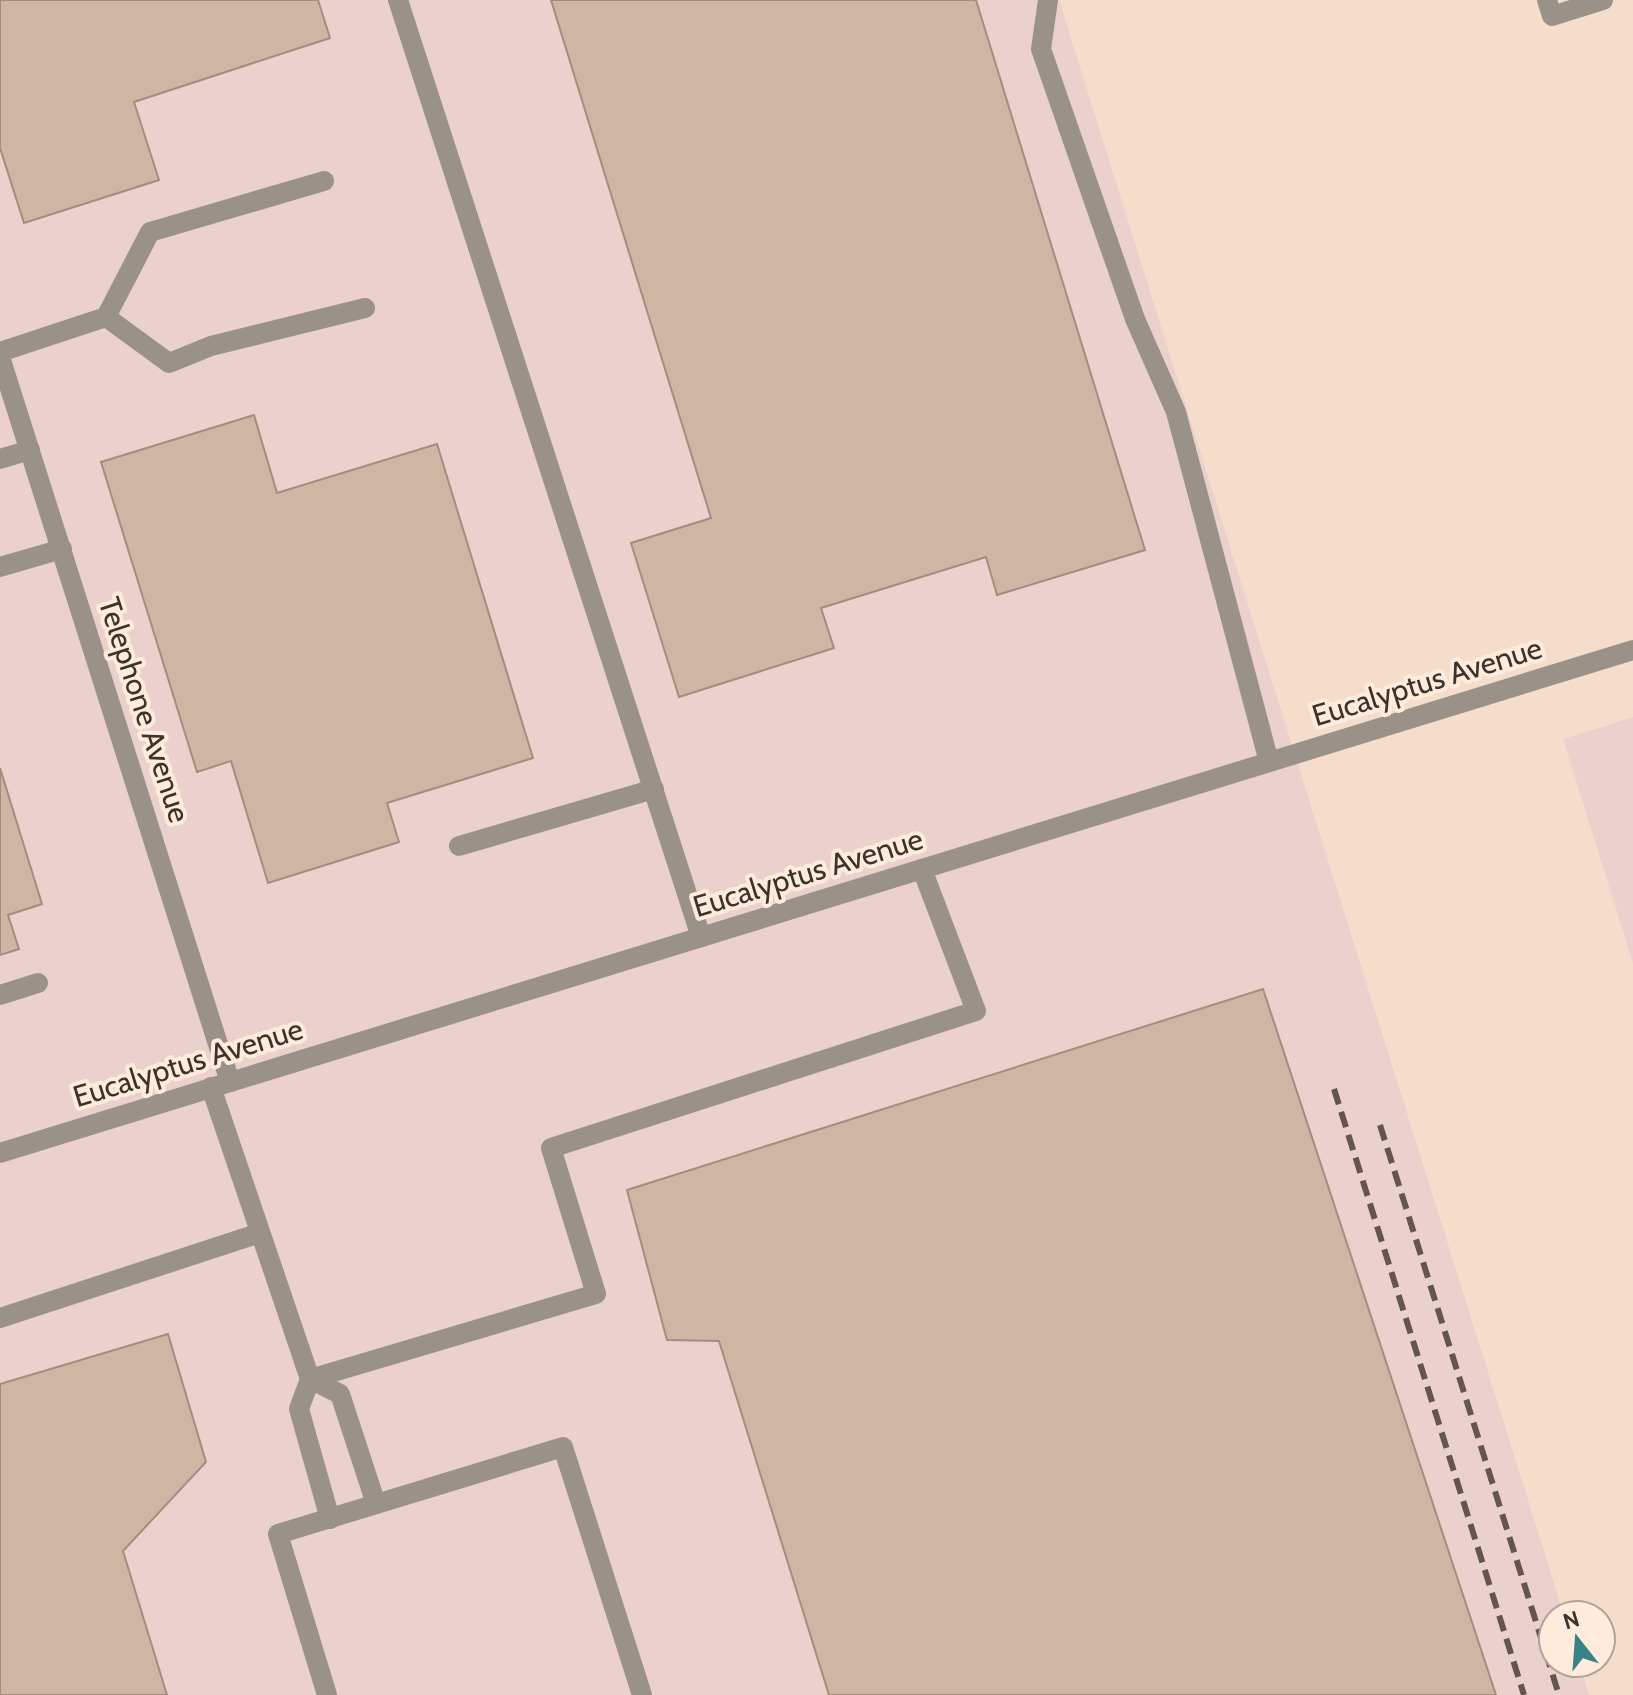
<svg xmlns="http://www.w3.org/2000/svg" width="1633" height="1695" font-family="Cabin,sans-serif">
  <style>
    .industrial { fill: #ebd1ce }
    .building { fill: #ceb6a5; stroke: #a38d7c; stroke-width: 2 }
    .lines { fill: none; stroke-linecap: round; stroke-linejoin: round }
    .minor { stroke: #9a9289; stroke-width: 20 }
    .rail { stroke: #63564d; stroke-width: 6; stroke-dasharray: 16 8; stroke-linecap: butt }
    .labels { text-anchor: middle; stroke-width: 8; stroke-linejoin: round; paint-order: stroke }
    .street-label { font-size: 30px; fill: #3c332c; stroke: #ffebdc }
  </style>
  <rect width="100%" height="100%" fill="#f5ddcb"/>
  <g class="industrial">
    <polygon points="0,0 1059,0 1564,1615 1553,1615 1553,1663 1579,1663 1589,1695 0,1695"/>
    <polygon points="1633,717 1633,963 1563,739"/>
  </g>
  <g class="building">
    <polygon points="0,0 318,0 330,38 134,102 159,180 24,223 0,148"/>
    <polygon points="551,0 976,0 1145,550 997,595 986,557 821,608 834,648 679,697 631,543 711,518"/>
    <polygon points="254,415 277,493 437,444 533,758 387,803 399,842 268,883 231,761 197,772 101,462"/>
    <polygon points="0,768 42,904 8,915 19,949 0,955"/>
    <polygon points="1263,989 1496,1695 829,1695 719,1341 667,1340 627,1190"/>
    <polygon points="168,1334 206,1462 123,1551 167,1695 0,1695 0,1384"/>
  </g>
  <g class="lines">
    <g class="minor">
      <polyline points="398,0 701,937"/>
      <polyline points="1048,0 1041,49 1135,319 1176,412 1269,762"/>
      <polyline points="1547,0 1552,16 1603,0"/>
      <polyline points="106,317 169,363 211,346 365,308"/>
      <polyline points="0,352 106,317 150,232 324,181"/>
      <polyline points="0,357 230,1082"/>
      <polyline points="0,459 30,450"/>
      <polyline points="0,567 62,549"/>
      <polyline points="459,846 654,789"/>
      <polyline points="0,995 38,983"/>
      <polyline points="211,1087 310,1379 299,1409 330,1519"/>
      <polyline points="0,1153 1633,650"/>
      <polyline points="0,1318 260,1233"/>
      <polyline points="310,1379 596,1294 551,1148 976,1011 922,869"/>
      <polyline points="310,1379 340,1394 376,1504"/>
      <polyline points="327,1695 278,1534 563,1447 642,1695"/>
    </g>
    <g class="rail">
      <polyline points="1334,1089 1524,1695"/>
      <polyline points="1380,1125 1559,1695"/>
    </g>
  </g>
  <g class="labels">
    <g class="street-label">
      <text transform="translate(1427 682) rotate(-17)" y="10">Eucalyptus Avenue</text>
      <text transform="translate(144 710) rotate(72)" y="10">Telephone Avenue</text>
      <text transform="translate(808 873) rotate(-17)" y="10">Eucalyptus Avenue</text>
      <text transform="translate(188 1063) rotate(-17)" y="10">Eucalyptus Avenue</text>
    </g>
  </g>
  <g transform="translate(1577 1639) rotate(343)"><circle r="38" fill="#ffebdc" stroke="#b1a196" stroke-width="2"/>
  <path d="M0-6L14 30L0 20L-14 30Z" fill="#3a8286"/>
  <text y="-12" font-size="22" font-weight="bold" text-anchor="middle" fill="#3c332c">N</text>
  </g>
</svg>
